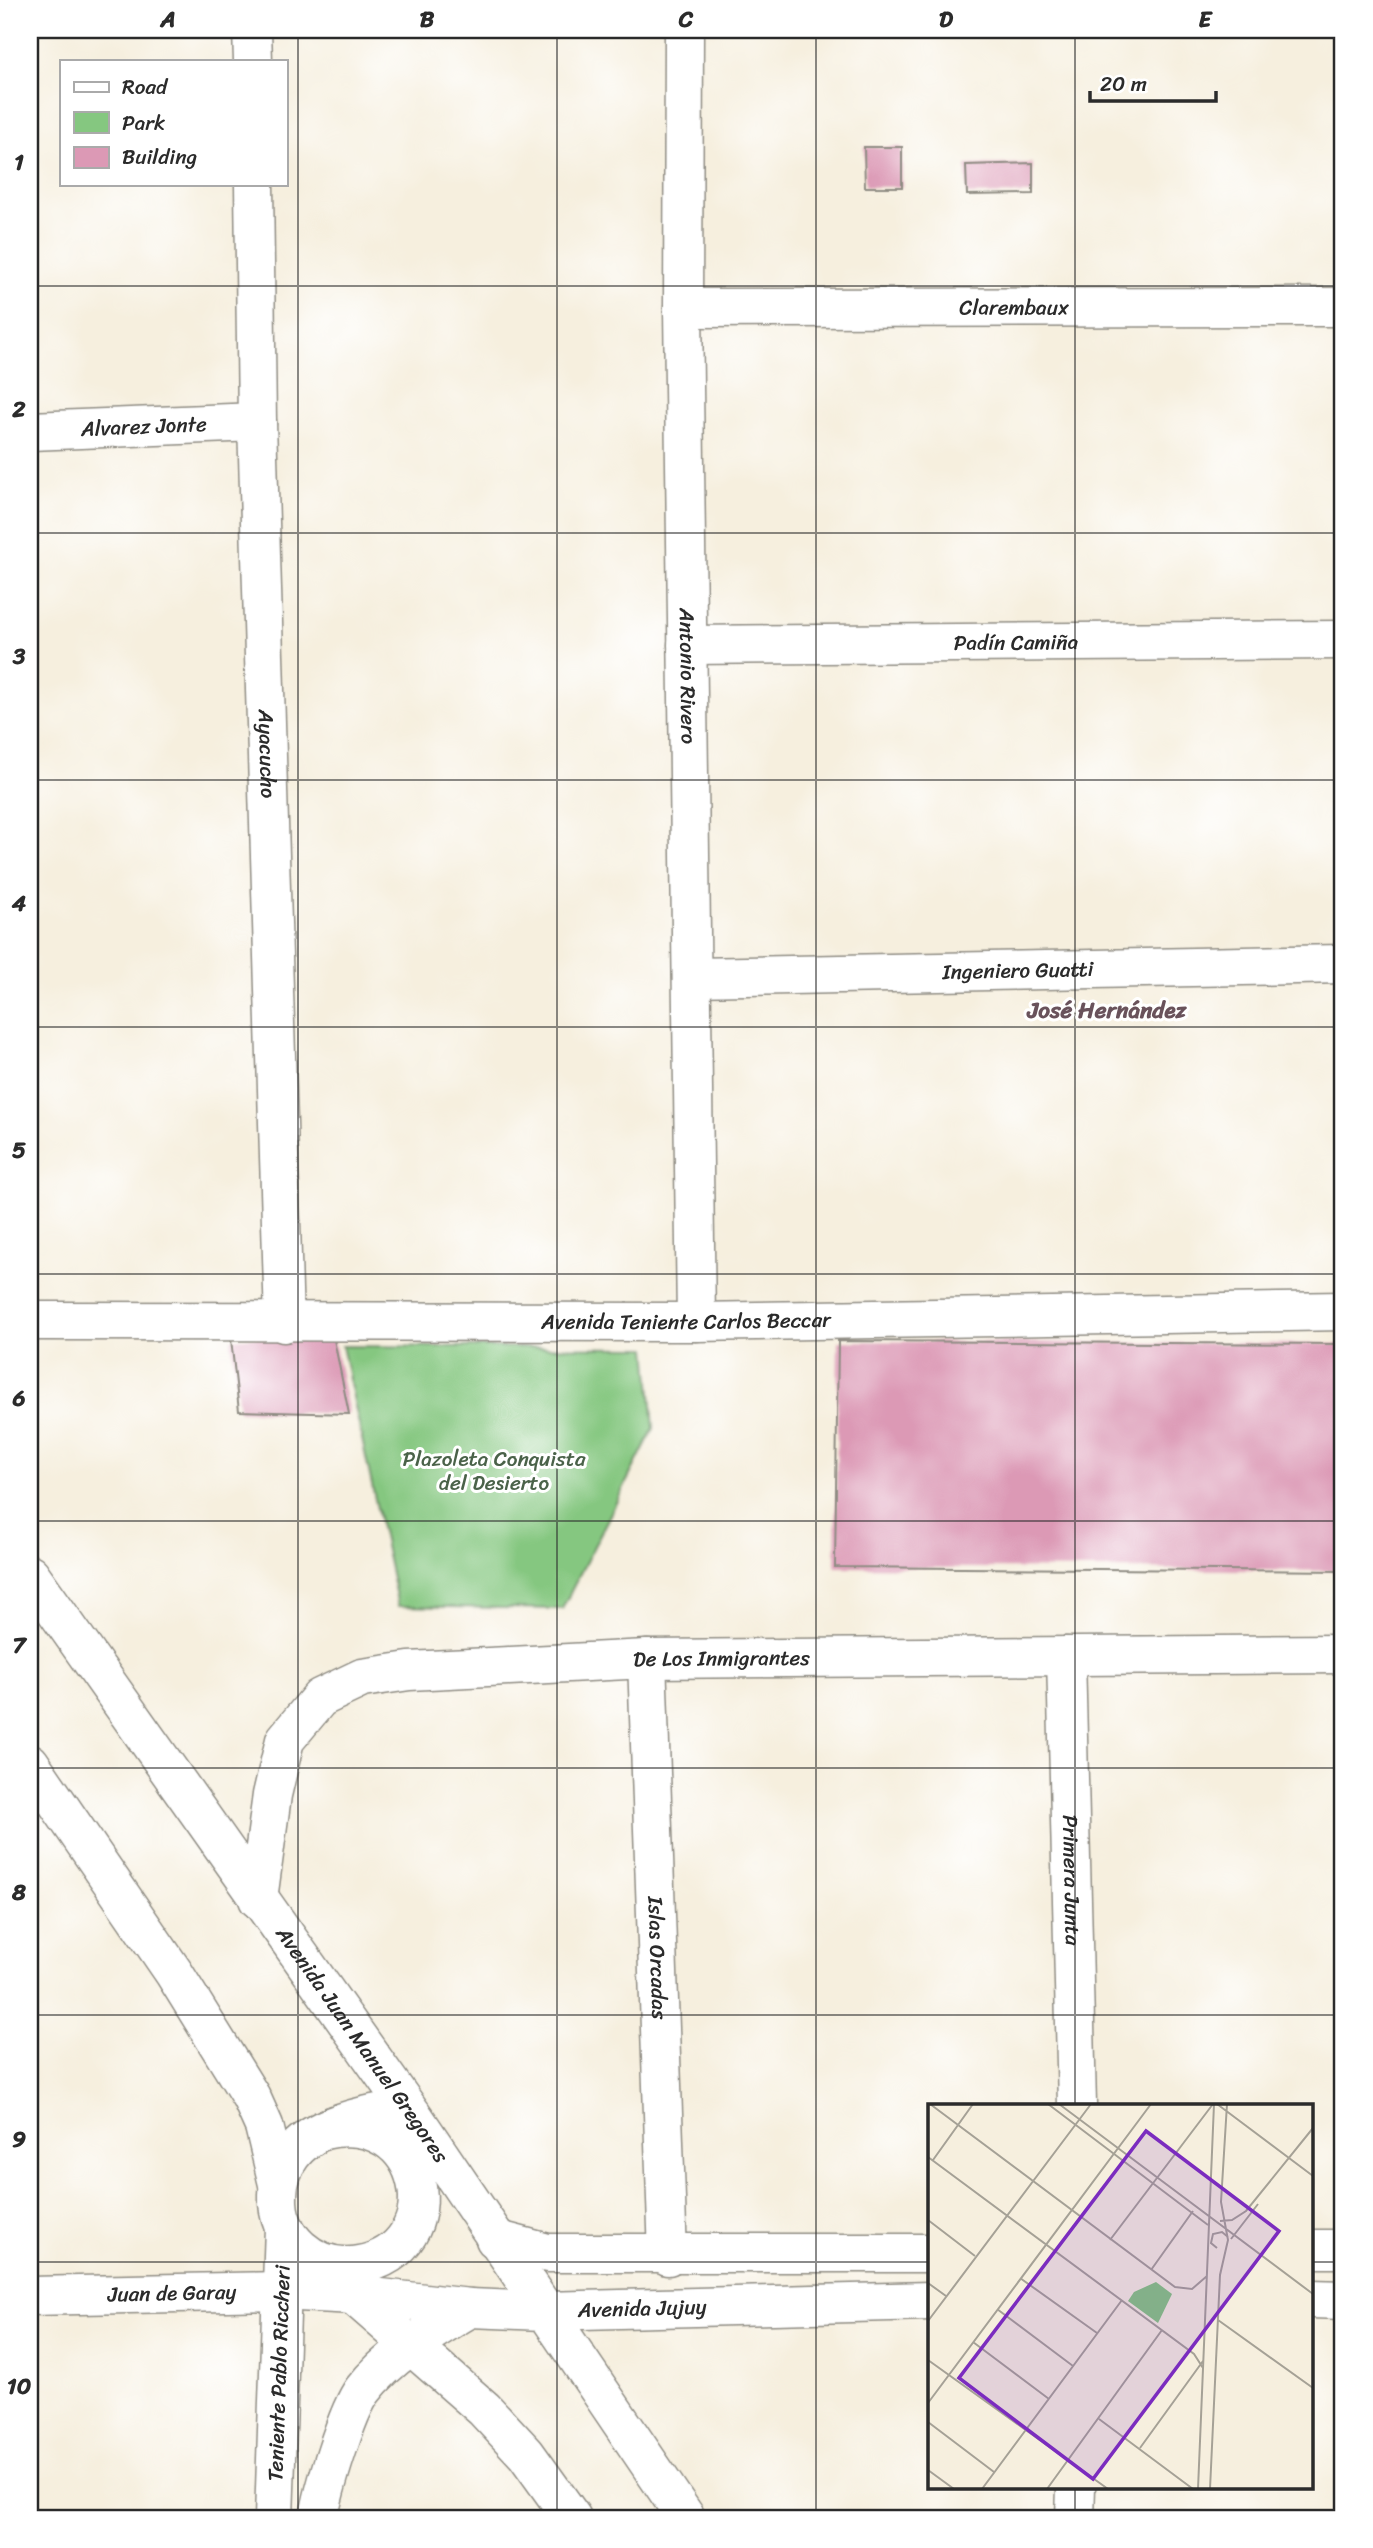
<svg xmlns="http://www.w3.org/2000/svg" width="1373" height="2548" font-family="Sriracha,sans-serif">
  <style>
    .green { fill: #85c780; stroke: #587956; stroke-width: 2 }
    .building { fill: #dc99b5 }
    .lines { fill: none; stroke-linecap: round; stroke-linejoin: round }
    .minor-casing { stroke: #908d84; stroke-width: 41 }
    .tertiary-casing { stroke: #908d84; stroke-width: 41 }
    .secondary-casing { stroke: #908d84; stroke-width: 41 }
    .minor { stroke: #fff; stroke-width: 38 }
    .tertiary { stroke: #fff; stroke-width: 38 }
    .secondary { stroke: #fff; stroke-width: 38 }
    .grid { fill: none; stroke: #2b2b2b; stroke-width: 2; stroke-opacity: 0.55 }
    .labels { text-anchor: middle; stroke-width: 6; stroke-linejoin: round; paint-order: stroke }
    .street-label { font-size: 21px; fill: #2b2b2b; stroke: #fff }
    .park-label { font-size: 21px; fill: #4a6249; stroke: #fff }
    .neighbourhood-label { font-size: 23px; font-weight: bold; fill: #69525b; stroke: #fff }
    .inset-road { fill: none; stroke: #a5a196; stroke-width: 2 }
    .view { fill: #7b2cbf; fill-opacity: 0.15; stroke: #7b2cbf; stroke-width: 3.5 }
    .inset-edge { fill: none; stroke: #2b2b2b; stroke-width: 3.5 }
    .neatline { fill: none; stroke: #2b2b2b; stroke-width: 2.5 }
    .grid-label { font-size: 23px; text-anchor: middle; font-weight: bold; fill: #2b2b2b }
  </style>
  <rect width="100%" height="100%" fill="#fff"/>
  <filter id="ink" filterUnits="userSpaceOnUse"><feTurbulence type="fractalNoise" baseFrequency=".0143" numOctaves="2"/><feDisplacementMap in="SourceGraphic" scale="14" xChannelSelector="R" yChannelSelector="G"/><feConvolveMatrix kernelMatrix="1 2 1 2 8 2 1 2 1" color-interpolation-filters="sRGB"/></filter>
  <filter id="wash" filterUnits="userSpaceOnUse"><feTurbulence type="fractalNoise" baseFrequency=".00686" numOctaves="4" result="noise"/><feDisplacementMap in="SourceGraphic" scale="28" xChannelSelector="R" yChannelSelector="G"/><feGaussianBlur stdDeviation="1.57" result="paint"/><feColorMatrix in="noise" values="0 0 0 0 0 0 0 0 0 0 0 0 0 0 0 0 0 1.4 0 .05"/><feComposite in="paint" operator="in"/></filter>
  <g filter="url(#wash)">
    <rect width="100%" height="100%" fill="#f6efde"/>
    <polygon class="green" points="342,1346 647,1348 654,1428 562,1609 398,1606"/>
    <g id="blocks">
      <g class="building">
        <polygon points="864,147 902,147 902,187 865,187"/>
        <polygon points="1033,163 1033,194 967,195 966,165"/>
        <polygon points="332,1330 349,1414 239,1411 231,1339"/>
        <polygon points="838,1341 1343,1344 1343,1571 835,1567"/>
      </g>
    </g>
  </g>
  <g filter="url(#ink)">
    <use href="#blocks" fill-opacity="0" stroke="#908d84" stroke-width="2"/>
    <g class="lines">
      <defs>
        <g id="minor">
          <polyline points="252,30 253,61"/>
          <path id="s1" d="M684,30L683,308L696,1322"/>
          <path id="s2" d="M254,184L257,422L284,1323"/>
          <path id="s3" d="M683,308L1343,307"/>
          <path id="s4" d="M30,431L257,422"/>
          <path id="s5" d="M687,645L1343,640"/>
          <path id="s6" d="M694,977L1343,964"/>
          <path id="s7" d="M1066,1656L1077,2105"/>
          <path id="s8" d="M647,1659L668,2256"/>
          <path id="s9" d="M30,2296L280,2291L354,2295"/>
          <polyline points="1075,2518 1076,2487"/>
        </g>
        <g id="tertiary">
          <polyline points="495,2239 548,2253 930,2253"/>
          <polyline points="1312,2249 1343,2249"/>
          <path id="s10" d="M354,2295L470,2308L544,2311L930,2301"/>
          <polyline points="1312,2299 1343,2300"/>
          <path id="s11" d="M274,2518L284,2227"/>
          <path d="M319,2518C323,2491 347,2411 363,2390C390,2355 432,2331 470,2308"/>
        </g>
        <g id="secondary">
          <path id="s12" d="M30,1321L696,1322L1343,1311"/>
          <path id="s13" d="M30,1574L414,2117L686,2518"/>
          <polyline points="30,1763 174,1973 251,2097 264,2126 278,2184"/>
          <path id="s14" d="M258,1899L272,1795L285,1740L320,1698L362,1678L409,1671L647,1659L1343,1654"/>
          <path d="M324,2130C428,2106 454,2249 359,2265C337,2269 316,2262 300,2248C285,2234 277,2215 278,2195C280,2129 355,2116 407,2108"/>
          <polyline points="312,2259 484,2409 526,2454 572,2518"/>
        </g>
      </defs>
      <use href="#minor" class="minor-casing"/>
      <use href="#tertiary" class="tertiary-casing"/>
      <use href="#secondary" class="secondary-casing"/>
      <use href="#minor" class="minor"/>
      <use href="#tertiary" class="tertiary"/>
      <use href="#secondary" class="secondary"/>
    </g>
  </g>
  <path class="grid" d="M298,30V2518M557,30V2518M816,30V2518M1075,30V2105M30,286H1343M30,533H1343M30,780H1343M30,1027H1343M30,1274H1343M30,1521H1343M30,1768H1343M30,2015H1343M30,2262H930M1312,2262H1343M1075,2487V2518"/>
  <g class="labels">
    <g class="street-label">
      <text dy="7" stroke="none"><textPath href="#s3" startOffset="331">Clarembaux</textPath></text>
      <text dy="7" stroke="none"><textPath href="#s4" startOffset="114">Alvarez Jonte</textPath></text>
      <text dy="7" stroke="none"><textPath href="#s5" startOffset="329">Padín Camiña</textPath></text>
      <text dy="7" stroke="none"><textPath href="#s1" startOffset="646">Antonio Rivero</textPath></text>
      <text dy="7" stroke="none"><textPath href="#s2" startOffset="570">Ayacucho</textPath></text>
      <text dy="7" stroke="none"><textPath href="#s6" startOffset="324">Ingeniero Guatti</textPath></text>
      <text dy="7" stroke="none"><textPath href="#s12" startOffset="656">Avenida Teniente Carlos Beccar</textPath></text>
      <text dy="7" stroke="none"><textPath href="#s14" startOffset="623">De Los Inmigrantes</textPath></text>
      <text dy="7" stroke="none"><textPath href="#s7" startOffset="224">Primera Junta</textPath></text>
      <text dy="7" stroke="none"><textPath href="#s8" startOffset="299">Islas Orcadas</textPath></text>
      <text dy="7" stroke="none"><textPath href="#s13" startOffset="576">Avenida Juan Manuel Gregores</textPath></text>
      <text dy="7" stroke="none"><textPath href="#s9" startOffset="142">Juan de Garay</textPath></text>
      <text dy="7" stroke="none"><textPath href="#s10" startOffset="289">Avenida Jujuy</textPath></text>
      <text dy="7" stroke="none"><textPath href="#s11" startOffset="145">Teniente Pablo Riccheri</textPath></text>
    </g>
    <g class="park-label">
      <text x="494" y="1466">Plazoleta Conquista<tspan x="494" dy="24">del Desierto</tspan></text>
    </g>
    <g class="neighbourhood-label">
      <text x="1107" y="1018">José Hernández</text>
    </g>
  </g>
  <g transform="translate(928 2104)">
    <rect width="385" height="385" fill="#f6efde"/>
    <path d="M228,178L244,190L230,219L200,197L206,188Z" fill="#85c780"/>
    <path class="inset-road" d="M2,0L247,183L264,185L279,172M120,0L280,121M131,0L385,190M289,0L385,72M0,53L266,250L275,264M5,56L45,0M0,116L47,152M292,117L304,116L318,107L385,24M303,135L330,100M182,136L285,0M289,144L283,139L285,130L294,128L300,133M223,166L265,107M92,174L169,229M0,179L18,192M69,205L145,262M290,216L385,284M0,217L163,0M45,238L121,295M0,256L180,385M0,299L223,0M171,315L265,385M0,318L66,368M212,344L275,257M0,366L26,385M54,385L194,196M119,385L234,226M270,385L286,0M282,385L292,171L300,136L293,98L299,0"/>
    <path class="view" d="M218,27L351,127L165,375L31,274Z"/>
    <rect width="385" height="385" class="inset-edge"/>
  </g>
  <rect width="1373" height="2548" fill="none" stroke="#fff" stroke-width="77"/>
  <rect x="60" y="60" width="228" height="126" fill="#ffffff" stroke="#aaaaaa" stroke-width="2"/>
  <rect x="74" y="82" width="35" height="10" fill="#ffffff" stroke="#aaaaaa" stroke-width="2"/>
  <text x="122" y="94" font-size="21" fill="#2b2b2b">Road</text>
  <rect x="74" y="112" width="35" height="21" fill="#85c780" stroke="#aaaaaa" stroke-width="2"/>
  <text x="122" y="130" font-size="21" fill="#2b2b2b">Park</text>
  <rect x="74" y="147" width="35" height="21" fill="#dc99b5" stroke="#aaaaaa" stroke-width="2"/>
  <text x="122" y="164" font-size="21" fill="#2b2b2b">Building</text>
  <path d="M1090 91v10h126v-10" fill="none" stroke="#2b2b2b" stroke-width="3.5"/>
  <text x="1100" y="91" font-size="21" fill="#2b2b2b" stroke="#ffffff" stroke-width="5" paint-order="stroke">20 m</text>
  <rect x="38" y="38" width="1296" height="2472" class="neatline"/>
  <g class="grid-label">
    <text x="168" y="27">A</text>
    <text x="427" y="27">B</text>
    <text x="686" y="27">C</text>
    <text x="946" y="27">D</text>
    <text x="1205" y="27">E</text>
    <text x="19" y="170">1</text>
    <text x="19" y="417">2</text>
    <text x="19" y="664">3</text>
    <text x="19" y="911">4</text>
    <text x="19" y="1158">5</text>
    <text x="19" y="1406">6</text>
    <text x="19" y="1653">7</text>
    <text x="19" y="1900">8</text>
    <text x="19" y="2147">9</text>
    <text x="19" y="2394">10</text>
  </g>
</svg>
